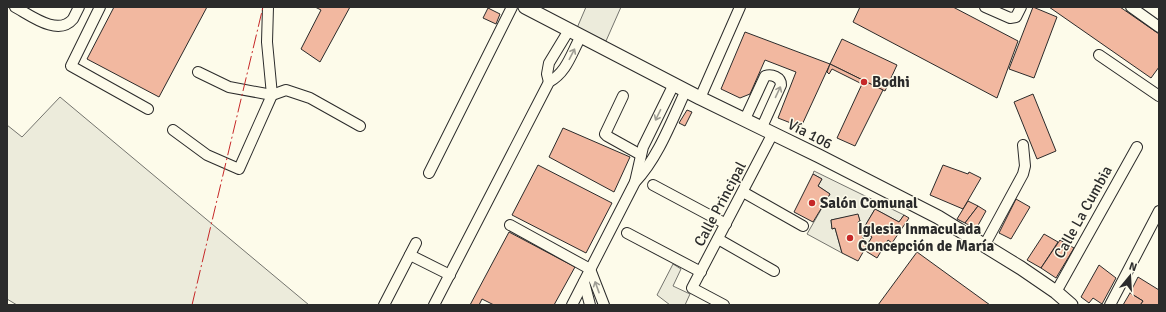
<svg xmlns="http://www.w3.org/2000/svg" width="1166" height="312" font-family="Signika,sans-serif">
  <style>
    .green { fill: #ecebdb; stroke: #74746e }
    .building { fill: #f2b8a0; stroke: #2b2b2b }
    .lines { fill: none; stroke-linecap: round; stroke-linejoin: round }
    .minor-casing { stroke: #2b2b2b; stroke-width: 12 }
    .major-casing { stroke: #2b2b2b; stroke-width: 15 }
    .minor { stroke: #fdfbea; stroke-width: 10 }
    .major { stroke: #fdfbea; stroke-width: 13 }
    .power { stroke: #c62828; stroke-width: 1; stroke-dasharray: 14 3 2 3; stroke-linecap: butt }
    .oneway { stroke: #9e9d94 }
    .poi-dot { fill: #c62828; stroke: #fdfbea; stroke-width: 1.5 }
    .labels { text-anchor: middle; stroke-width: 3; stroke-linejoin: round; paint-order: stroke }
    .poi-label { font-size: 15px; font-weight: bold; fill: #2b2b2b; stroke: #fdfbea; text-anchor: start }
    .street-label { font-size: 15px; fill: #2b2b2b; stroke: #fdfbea }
  </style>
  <rect width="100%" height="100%" fill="#fdfbea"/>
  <g class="green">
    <polygon points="586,7 621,7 606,41 577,28"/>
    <polygon points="60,97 309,305 17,305 7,299 7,125 22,137"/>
    <polygon points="814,171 904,215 899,222 875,209 862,231 872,237 866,247 858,222 860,221 858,215 831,220 832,229 835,228 842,253 807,234 830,194 818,186 822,179 813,174"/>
    <polygon points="673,264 681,269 673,286 690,294 685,305 670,305 657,295"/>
  </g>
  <g class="building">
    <polygon points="114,7 207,7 159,97 87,59"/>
    <polygon points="315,7 350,7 320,62 301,49 321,10"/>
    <polygon points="860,7 953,7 1018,41 997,98 853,22"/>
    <polygon points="1033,7 1057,17 1034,78 1009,69"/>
    <polygon points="1049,7 1120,7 1159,34 1159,67 1151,78"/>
    <polygon points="488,8 500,14 496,24 483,18"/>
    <polygon points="745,32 830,64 801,127 778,118 796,72 765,60 750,94 740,98 721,89"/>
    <polygon points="842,39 897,65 885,91 830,64"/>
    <polygon points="830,64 883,90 855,146 837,138 862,84 832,69 829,74 827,72"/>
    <polygon points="1033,94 1056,151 1037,159 1014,102"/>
    <polygon points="687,110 692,112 685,126 679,123"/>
    <polygon points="563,128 630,157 614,192 549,157"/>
    <polygon points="538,165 612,203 586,253 512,215"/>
    <polygon points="943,165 968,174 969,172 981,178 963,209 930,195"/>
    <polygon points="813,174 822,179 818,186 830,194 813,222 794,212"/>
    <polygon points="1016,199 1030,207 1011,239 999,233"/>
    <polygon points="968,201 978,206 965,223 957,219"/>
    <polygon points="978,206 986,211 976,229 965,223"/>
    <polygon points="875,209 899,222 904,215 909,218 892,243 888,240 877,258 864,250 872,237 862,231"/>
    <polygon points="858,214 860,221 858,222 866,247 858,261 842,253 835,228 832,229 831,220"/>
    <polygon points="509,232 575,267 554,305 494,305 482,299 479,305 470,305"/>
    <polygon points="1044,234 1058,242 1041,268 1027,260"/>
    <polygon points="1060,240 1074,248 1056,278 1041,268"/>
    <polygon points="917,252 990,305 878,305"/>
    <polygon points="1099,265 1116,278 1102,304 1093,298 1089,303 1081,297"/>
    <polygon points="1138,277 1159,290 1159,305 1140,305 1143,301 1130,293"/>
    <polygon points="1130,293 1143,301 1140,305 1123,305"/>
  </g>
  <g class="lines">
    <defs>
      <g id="minor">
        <path d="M15,7C30,15 58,37 73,19C75,15 77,11 79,7"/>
        <polyline points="100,7 71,66 148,109"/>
        <polyline points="985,7 1010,18 1016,17 1021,7"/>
        <polyline points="1131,7 1159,27"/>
        <polyline points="1099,55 1159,96"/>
        <polyline points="198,72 229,87 272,95 286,90 310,98 360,126"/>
        <polyline points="549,82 547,74 549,63 569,30"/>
        <polyline points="623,96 605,134 607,136 641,155"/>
        <polyline points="700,98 740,7"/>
        <path d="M745,119L765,76C772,74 781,77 781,85L762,127"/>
        <polyline points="173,130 207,155 239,169 272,95 267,42 268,7"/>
        <polyline points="429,173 512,7"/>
        <polyline points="635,182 643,147 674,84"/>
        <polyline points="653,185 726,224"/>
        <polyline points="743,192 803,226"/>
        <polyline points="510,225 590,269 604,305"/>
        <polyline points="627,233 701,272"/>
        <polyline points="718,239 774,271"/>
        <polyline points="984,246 1023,174 1025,166 1023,145"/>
        <polyline points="410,255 450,275"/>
        <polyline points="584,282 590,305"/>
        <polyline points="1056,292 1137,147"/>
        <polyline points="384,305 416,243"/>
        <path d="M434,305L549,82C567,72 571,54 581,36"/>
        <path d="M572,305L635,182C658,158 672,120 686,90"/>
        <polyline points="724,305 692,288 773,133"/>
        <polyline points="1110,305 1159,211"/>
      </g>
      <polyline id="major" points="525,7 700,98 819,156 938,217 1021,268 1056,292 1071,305"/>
    </defs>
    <use href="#minor" class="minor-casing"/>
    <use href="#major" class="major-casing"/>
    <use href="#minor" class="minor"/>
    <use href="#major" class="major"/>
    <polyline class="power" points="192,305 263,7"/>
  </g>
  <defs><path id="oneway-shaft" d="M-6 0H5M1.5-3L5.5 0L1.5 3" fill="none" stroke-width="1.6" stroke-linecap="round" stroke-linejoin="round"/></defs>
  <g class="oneway">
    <use href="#oneway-shaft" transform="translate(572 54) rotate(-63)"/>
    <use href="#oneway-shaft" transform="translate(778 92) rotate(-65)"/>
    <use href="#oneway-shaft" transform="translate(658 115) rotate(116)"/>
    <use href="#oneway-shaft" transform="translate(597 287) rotate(-110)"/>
  </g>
  <g class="poi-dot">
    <circle cx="864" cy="82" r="4"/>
    <circle cx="812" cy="203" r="4"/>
    <circle cx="850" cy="238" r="4"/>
  </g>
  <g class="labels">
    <g class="poi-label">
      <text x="872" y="87">Bodhi</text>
      <text x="820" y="208">Salón Comunal</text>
      <text x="858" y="234">Iglesia Inmaculada<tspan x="858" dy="17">Concepción de María</tspan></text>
    </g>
    <g class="street-label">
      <text transform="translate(810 134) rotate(27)" y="5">Vía 106</text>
      <text transform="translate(720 204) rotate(-62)" y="5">Calle Principal</text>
      <text transform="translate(1083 212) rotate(-61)" y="5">Calle La Cumbia</text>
    </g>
  </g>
  <rect width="1166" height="312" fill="none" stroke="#2b2b2b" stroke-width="16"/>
  <g transform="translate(1130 276) rotate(18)" stroke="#fdfbea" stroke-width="3" paint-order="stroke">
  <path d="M0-3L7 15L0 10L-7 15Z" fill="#2b2b2b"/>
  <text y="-6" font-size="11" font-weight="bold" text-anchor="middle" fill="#2b2b2b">N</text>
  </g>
</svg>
